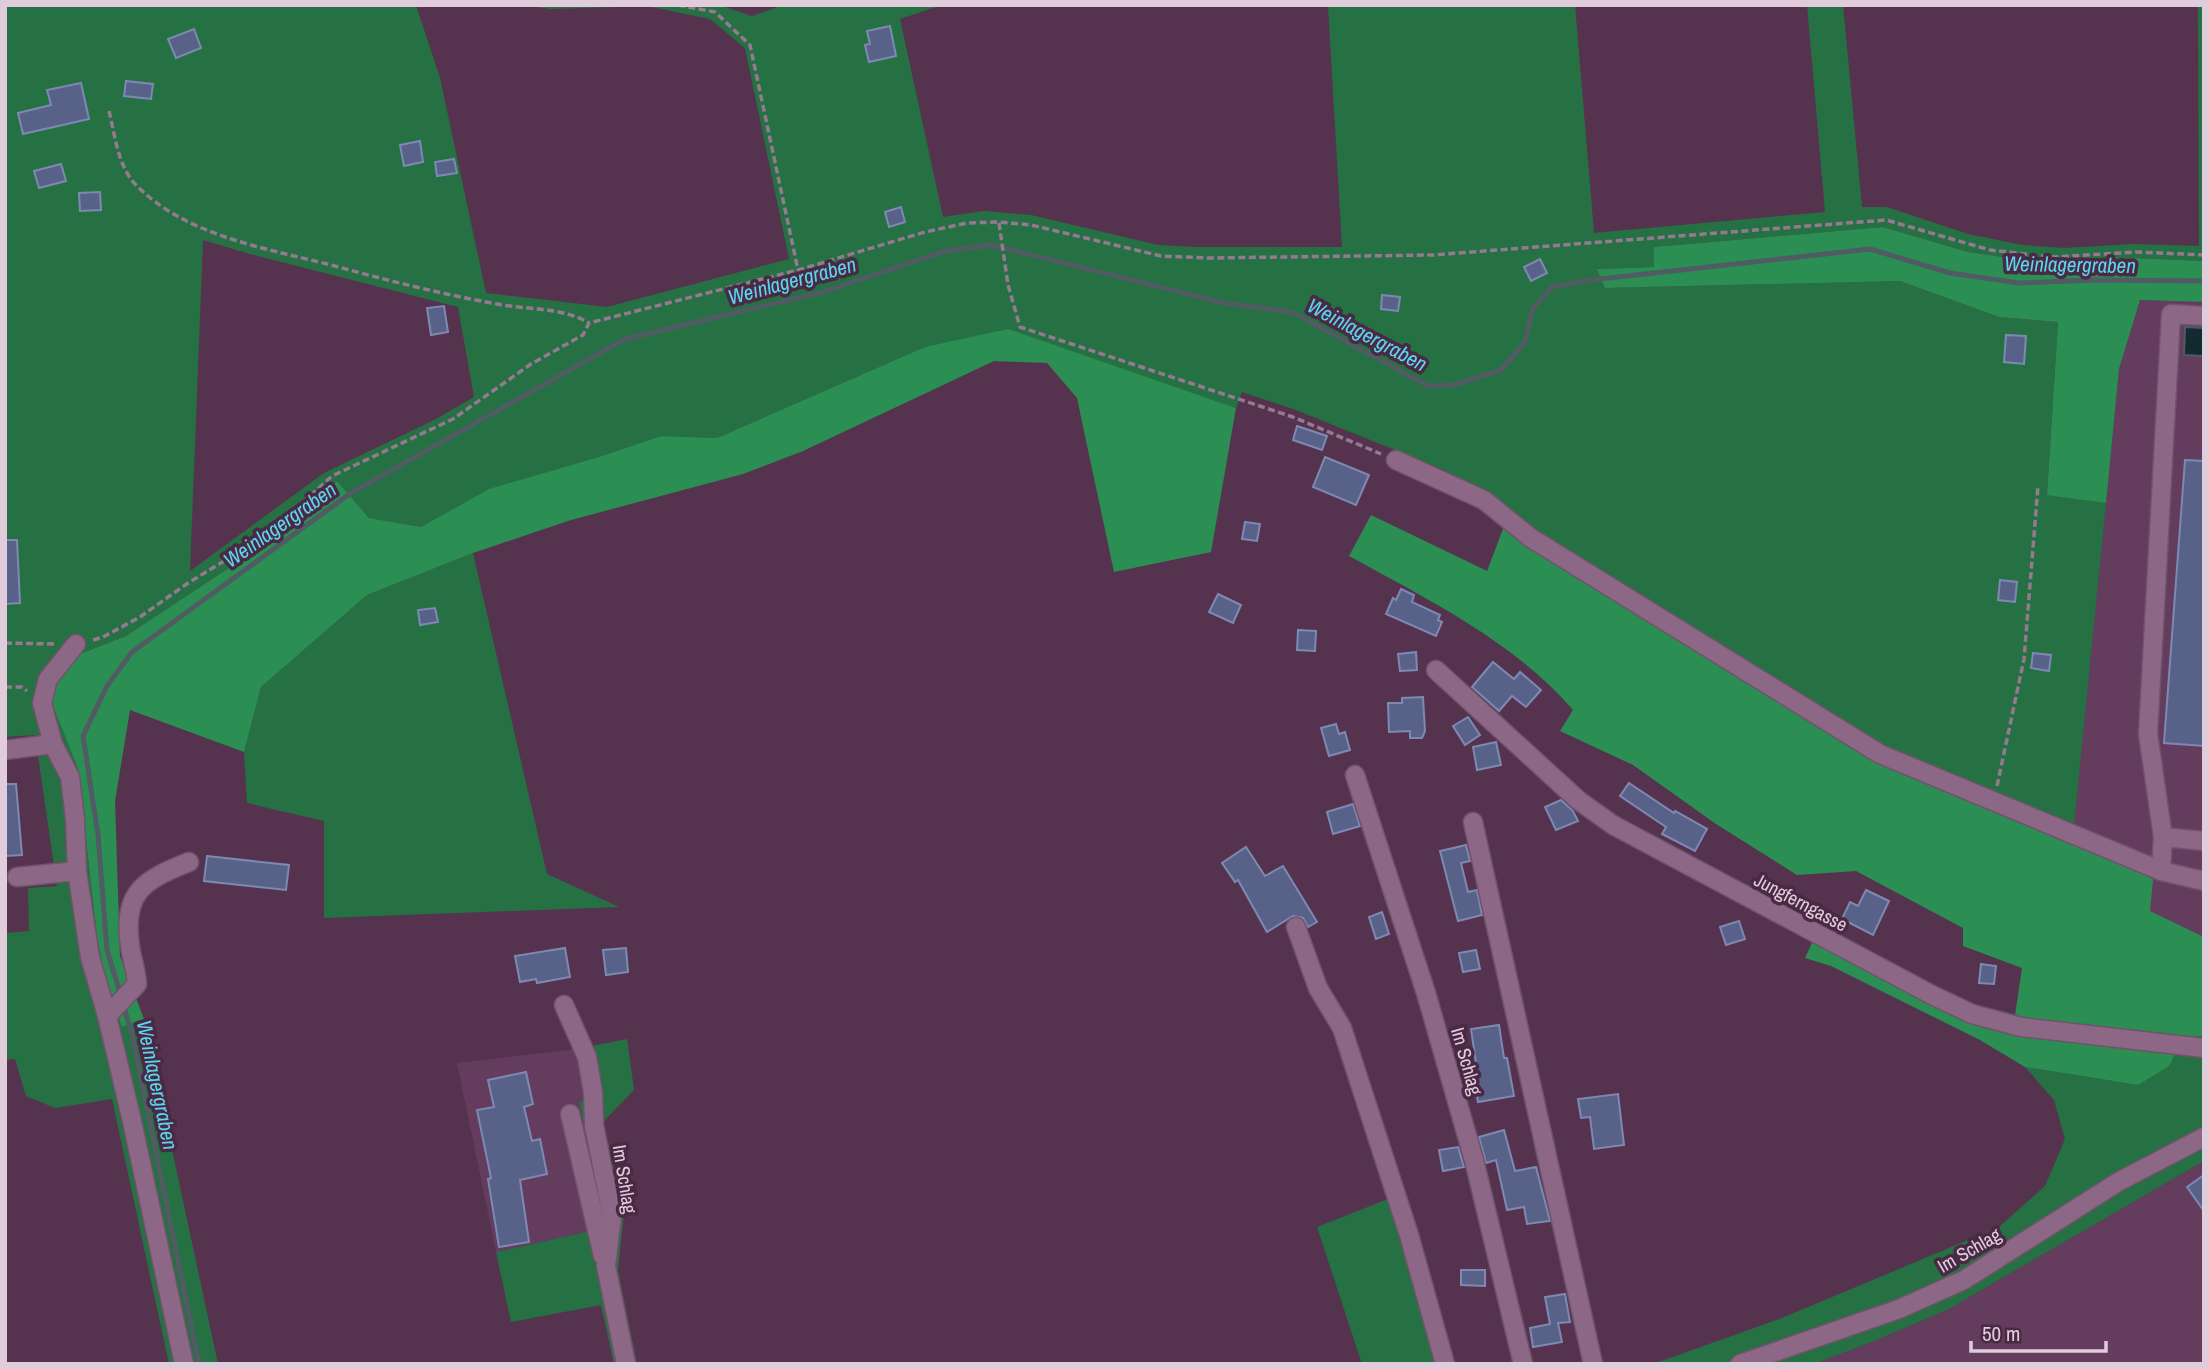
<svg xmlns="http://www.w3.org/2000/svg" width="2209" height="1369" font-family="'Archivo Narrow',sans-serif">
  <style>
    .built { fill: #643c5d }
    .green { fill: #267143; fill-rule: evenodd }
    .forest { fill: #2b8f53 }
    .water { fill: #122b30; stroke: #505b64; stroke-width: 2 }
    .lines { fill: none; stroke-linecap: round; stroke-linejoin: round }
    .stream { stroke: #505b64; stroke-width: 5 }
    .building { fill: #586289; stroke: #7e89b3; stroke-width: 2 }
    .minor-casing { stroke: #6f536a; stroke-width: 21 }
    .path { stroke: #957990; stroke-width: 3.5; stroke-dasharray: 7 3.5; stroke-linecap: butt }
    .minor { stroke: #8d6786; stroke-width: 18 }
    .labels { text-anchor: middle; stroke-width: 7; stroke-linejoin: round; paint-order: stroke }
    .street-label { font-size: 19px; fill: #e1ccdc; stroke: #4a2945 }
    .water-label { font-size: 21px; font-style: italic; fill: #5ad7ef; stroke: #4a2945 }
  </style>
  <rect width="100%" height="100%" fill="#55334f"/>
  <g class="built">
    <polygon points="2140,300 2204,302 2204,937 2149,911 2074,826 2119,369"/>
    <polygon points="577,1049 589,1098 579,1102 606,1228 496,1252 457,1063"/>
    <polygon points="2204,1161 2204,1364 1814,1364 1869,1343 1947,1310"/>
  </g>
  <g class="green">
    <path d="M5,5H416L440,78L486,293L607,307L789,259L745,48L710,19L647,6L551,9L522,5H719L752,16L784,5H942L900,19L943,217L984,211L1031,215L1158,245L1193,247H1342L1328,5H1575L1594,233L1825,212L1807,5H1843L1862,207H1887L1968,234L2022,245L2064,248L2134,244L2199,246L2198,7L2195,5H2204V261L2135,258L2065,266L1968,252L1883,227L1654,247L1655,267L1598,269L1605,288L1900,281L1999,317L2058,322L2047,494L2106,503L2074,826L1959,780L1886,746L1535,535L1483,490L1442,469L1296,410L1242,392L1236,408L1008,330L925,347L717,438L661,436L602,456L490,489L421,527L369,518L337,481L271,540L126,636L75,656L50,697L78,769L97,937L107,987L122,1027L144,1019L218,1364H169L112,1099L55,1108L26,1096L15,1059L5,1060V933L29,931L28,888L57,886L35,735L5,737ZM203,240L250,254L458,307L474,397L436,419L324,473L190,571Z"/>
    <polygon points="473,553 547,874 619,907 324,918 324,821 247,803 244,752 261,687 367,595"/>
    <polygon points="2204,1031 2204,1161 1947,1310 1869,1343 1814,1364 1653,1364 1782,1318 1999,1227 2045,1186 2065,1139 2054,1100 2025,1067 2138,1085 2182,1040 2201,1036"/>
    <polygon points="627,1039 634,1090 603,1122 624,1213 618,1271 637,1364 614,1364 601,1305 511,1322 496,1252 605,1228 579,1102 588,1098 577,1049"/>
    <polygon points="1388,1199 1437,1364 1362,1364 1317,1227"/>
  </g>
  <g class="forest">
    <polygon points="1883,227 1968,252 2065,266 2135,258 2204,261 2204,302 2140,300 2119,369 2106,503 2047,495 2058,322 1999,317 1900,281 1605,288 1597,269 1654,267 1654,247"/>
    <polygon points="1008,329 1236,408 1211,552 1114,572 1077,398 1047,363 994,361 803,451 743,474 571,520 473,553 367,595 261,687 244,752 130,710 115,801 120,956 144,1019 122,1027 107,987 97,937 78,769 50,698 55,683 75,656 126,636 271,540 337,481 369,518 421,527 489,489 602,456 661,436 717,438 925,347"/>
    <path d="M1509,513L1565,552L1886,746L1959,780L2155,859L2150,911L2204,937V1031L2201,1036L2182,1040L2169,1066L2138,1085L2025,1067L1980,1040L1831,966L1805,958L1815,936L2013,1029L2022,968L1963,946V928L1856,871L1797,875L1716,824L1633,765L1560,731L1573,710C1515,642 1427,599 1349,556L1371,515L1487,571Z"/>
  </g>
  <polygon class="water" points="2185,327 2204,328 2204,356 2184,355"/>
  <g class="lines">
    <g class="stream">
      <polyline points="121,996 107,950 98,835 83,736 107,686 132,652 351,493 625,339 823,292 945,251 991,245 1224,303 1292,312 1428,386 1454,385 1501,370 1525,342 1533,308 1552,287 1591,280 1870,249 1950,273 2019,283 2095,280 2204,281"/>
      <polyline points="123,1005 131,1030 199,1364"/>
    </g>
  </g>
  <g class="building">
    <polygon points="890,26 896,56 869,62 865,45 870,44 867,31"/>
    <polygon points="194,29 201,48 176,58 168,39"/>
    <polygon points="126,81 153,84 151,99 124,96"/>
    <polygon points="81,83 89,119 23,134 18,113 51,105 47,90"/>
    <polygon points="420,141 423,162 404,166 400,145"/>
    <polygon points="454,159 457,173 437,176 435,162"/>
    <polygon points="61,164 66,181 39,188 34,171"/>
    <polygon points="100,192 101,210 80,211 79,193"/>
    <polygon points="901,207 905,222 889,227 885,212"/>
    <polygon points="1540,259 1547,273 1531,281 1524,267"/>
    <polygon points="1382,295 1400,297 1398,311 1381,309"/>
    <polygon points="444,306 448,332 431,335 427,308"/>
    <polygon points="2006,335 2026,336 2024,364 2004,362"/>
    <polygon points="1297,426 1327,436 1322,450 1293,440"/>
    <polygon points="1325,457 1369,475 1356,505 1313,487"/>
    <polygon points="2185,460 2204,461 2204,746 2164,743"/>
    <polygon points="1245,522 1260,524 1257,541 1242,539"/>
    <polygon points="5,540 17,540 20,603 5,604"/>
    <polygon points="2000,580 2017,582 2015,602 1998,600"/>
    <polygon points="1401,589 1414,595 1412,602 1440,615 1438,620 1442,622 1436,636 1386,614 1393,598 1396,600"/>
    <polygon points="1218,594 1241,605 1233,623 1209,612"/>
    <polygon points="435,608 438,622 420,625 418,610"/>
    <polygon points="1298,630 1316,631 1315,651 1297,650"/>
    <polygon points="1416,652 1417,670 1400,671 1398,654"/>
    <polygon points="2033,653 2051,655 2049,671 2031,668"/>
    <polygon points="1493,662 1514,679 1520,672 1541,690 1526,707 1512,696 1499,711 1472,687"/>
    <polygon points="1423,697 1425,731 1422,738 1410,738 1410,731 1389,732 1388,703 1402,703 1402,698"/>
    <polygon points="1468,717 1480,735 1465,745 1453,726"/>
    <polygon points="1336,724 1339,734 1345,732 1350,750 1329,756 1321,728"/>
    <polygon points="1496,742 1501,765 1477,770 1473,747"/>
    <polygon points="1629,783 1674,813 1675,811 1707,829 1695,851 1662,834 1666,827 1620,796"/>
    <polygon points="5,784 16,784 22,855 5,856"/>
    <polygon points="1561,800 1573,811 1578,821 1556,830 1545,807"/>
    <polygon points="1353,804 1360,826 1333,834 1327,812"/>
    <polygon points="1466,845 1470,861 1461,863 1468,892 1477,890 1482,915 1458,921 1440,851"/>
    <polygon points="1246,847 1265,876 1283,866 1317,922 1308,927 1303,918 1293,916 1267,932 1238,880 1235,882 1222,863"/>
    <polygon points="207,856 289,865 286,890 204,881"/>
    <polygon points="1866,890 1889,901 1873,935 1842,919 1850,902 1858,906"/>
    <polygon points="1382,912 1389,934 1376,939 1369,917"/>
    <polygon points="1739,921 1745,939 1726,945 1720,927"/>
    <polygon points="565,948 570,977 537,983 536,979 520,982 515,956"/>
    <polygon points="626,948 628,972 606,975 603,950"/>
    <polygon points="1476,950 1480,969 1463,972 1459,953"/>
    <polygon points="1981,964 1996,966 1994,984 1979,983"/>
    <polygon points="1499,1025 1504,1058 1507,1058 1514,1096 1478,1102 1471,1064 1476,1063 1471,1029"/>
    <polygon points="526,1072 533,1104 524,1107 532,1141 540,1139 547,1174 520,1180 529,1242 499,1247 488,1179 491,1178 477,1110 494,1107 488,1080"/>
    <polygon points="1618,1094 1624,1145 1594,1149 1590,1117 1581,1118 1578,1099"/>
    <polygon points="1504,1130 1515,1171 1536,1167 1550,1221 1527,1224 1524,1207 1507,1210 1496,1160 1486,1163 1479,1137"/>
    <polygon points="1458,1147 1464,1167 1443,1171 1439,1150"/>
    <polygon points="2204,1175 2204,1211 2187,1187"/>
    <polygon points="1461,1270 1485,1270 1485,1286 1461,1285"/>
    <polygon points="1565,1294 1570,1322 1558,1323 1562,1342 1533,1347 1530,1328 1550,1324 1545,1297"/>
  </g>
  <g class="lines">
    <defs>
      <g id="minor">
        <polyline points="1396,460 1484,500 1531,538 1880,754 2161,871 2204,881"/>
        <polyline points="76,644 48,679 42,703 53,744 70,777 75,819 77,871 90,957 107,1016 132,1121 184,1364"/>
        <polyline points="1436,670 1578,800 1613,825 1932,995 1972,1014 2021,1027 2204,1048"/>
        <polyline points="5,750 53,744"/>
        <polyline points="1355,775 1426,993 1474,1160 1523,1364"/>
        <polyline points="1473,822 1593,1364"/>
        <polyline points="2163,837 2204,841"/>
        <polyline points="2161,871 2163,837 2148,734 2171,314 2204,316"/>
        <polyline points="17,877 77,871"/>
        <polyline points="1296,927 1318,988 1342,1028 1409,1235 1445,1364"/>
        <polyline points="564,1005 587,1057 593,1092 594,1125 612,1216 606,1266 626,1364"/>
        <path d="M107,1016L137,984C136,969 132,960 130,946C122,893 143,880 189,862"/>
        <polyline points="570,1114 603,1256"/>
        <polyline points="1740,1364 1899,1309 1964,1280 2118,1182 2204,1137"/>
      </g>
    </defs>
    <use href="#minor" class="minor-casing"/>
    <g class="path">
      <polyline points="678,5 715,12 750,45 798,270"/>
      <path d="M109,111C115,135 118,167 136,185C186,236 265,248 331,265C386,280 441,294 497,304C528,310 562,307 589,323"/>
      <polyline points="999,223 1008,285 1020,327 1293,417 1381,454"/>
      <polyline points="93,640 103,637 140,617 188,583 267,535 332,476 453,419 531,364 583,335 589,323 798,270 925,232 967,223 999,222 1031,225 1161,256 1209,258 1433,255 1886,220 1990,250 2052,257 2137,252 2204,255"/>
      <polyline points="5,643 55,644"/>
      <polyline points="5,687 22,687 27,691"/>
      <polyline points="1997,786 2024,659 2038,486"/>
    </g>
    <use href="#minor" class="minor"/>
  </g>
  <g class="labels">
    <g class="street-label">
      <text transform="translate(1801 902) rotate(28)" y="7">Jungferngasse</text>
      <text transform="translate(1467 1061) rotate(74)" y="7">Im Schlag</text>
      <text transform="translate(625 1179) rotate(81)" y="7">Im Schlag</text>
      <text transform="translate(1969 1250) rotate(-30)" y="7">Im Schlag</text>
    </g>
    <g class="water-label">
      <text transform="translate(2070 265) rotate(1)" y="7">Weinlagergraben</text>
      <text transform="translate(792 281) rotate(-15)" y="7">Weinlagergraben</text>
      <text transform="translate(1367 335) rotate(28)" y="7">Weinlagergraben</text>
      <text transform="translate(280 525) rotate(-35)" y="7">Weinlagergraben</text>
      <text transform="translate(157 1085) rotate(78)" y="7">Weinlagergraben</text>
    </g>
  </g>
  <rect width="2209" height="1369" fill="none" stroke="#e1ccdc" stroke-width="14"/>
  <path d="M1971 1341v10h135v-10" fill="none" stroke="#e1ccdc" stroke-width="3.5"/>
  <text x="1982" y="1341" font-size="21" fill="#e1ccdc" stroke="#4a2945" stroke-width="5" paint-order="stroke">50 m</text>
</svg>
